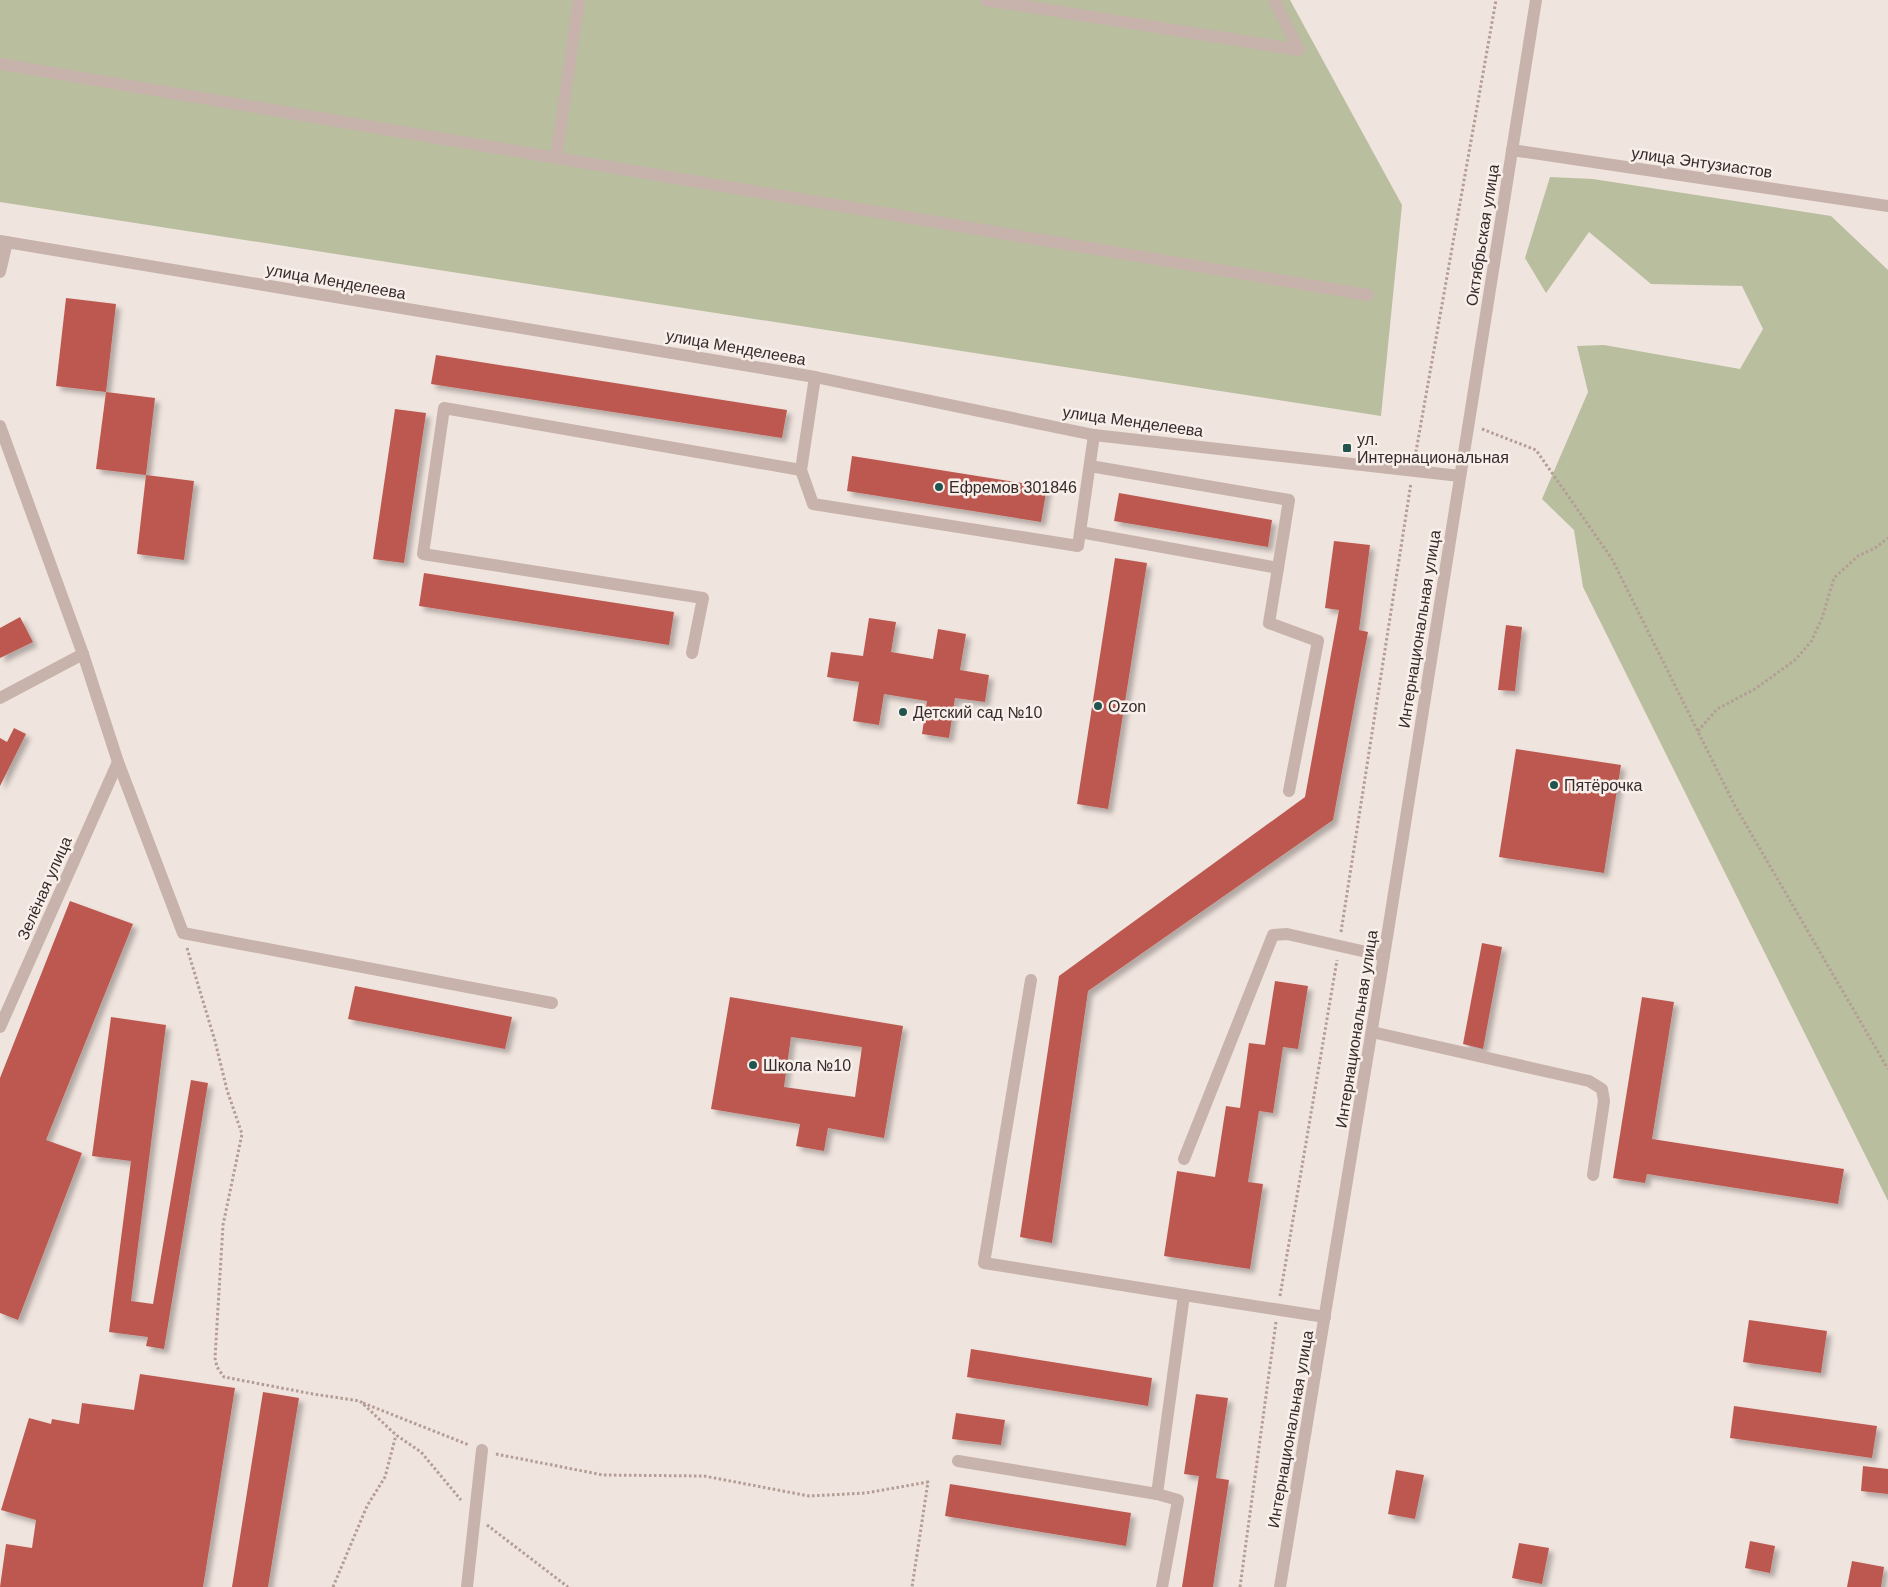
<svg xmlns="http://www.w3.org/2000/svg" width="1888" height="1587" font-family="Helvetica,sans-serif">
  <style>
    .green { fill: #b9be9f }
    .building { fill: #bc5950; fill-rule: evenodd; filter: url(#shadow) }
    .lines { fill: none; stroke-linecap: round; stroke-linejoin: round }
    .path { stroke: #b39d95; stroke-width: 3; stroke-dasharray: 2.5 2.5; stroke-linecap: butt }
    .minor { stroke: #c7b3ab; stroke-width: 12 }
    .poi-dot { fill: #22544f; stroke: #f8efea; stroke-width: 2 }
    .labels { text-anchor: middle; stroke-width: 5; stroke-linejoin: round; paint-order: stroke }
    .street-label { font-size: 16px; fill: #362b29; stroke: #f8efea }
    .poi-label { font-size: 16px; fill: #362b29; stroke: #f8efea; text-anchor: start }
  </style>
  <defs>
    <filter id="shadow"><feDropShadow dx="4.5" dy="4.5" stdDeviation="2.5" flood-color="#0004"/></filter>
  </defs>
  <rect width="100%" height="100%" fill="#f0e4de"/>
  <g class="green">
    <polygon points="0,0 1290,0 1402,205 1381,416 0,202"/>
    <polygon points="1550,177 1593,179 1831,216 1888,270 1888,1201 1583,587 1574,530 1542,499 1588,392 1577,346 1604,345 1740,369 1763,329 1742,286 1651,284 1589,232 1546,293 1525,258"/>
  </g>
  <g class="building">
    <polygon points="66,298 116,304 106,392 56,386"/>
    <polygon points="436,355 787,410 782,438 431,384"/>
    <polygon points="106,392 155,398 146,475 96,469"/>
    <polygon points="395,409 426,413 404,563 373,559"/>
    <polygon points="852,456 1047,487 1041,522 847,491"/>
    <polygon points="146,475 194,481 184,560 137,554"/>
    <polygon points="1119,493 1272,520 1268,547 1114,521"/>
    <polygon points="1334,541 1370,545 1359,630 1368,632 1333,820 1088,991 1052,1243 1020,1237 1059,976 1305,797 1339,610 1325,608"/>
    <polygon points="1115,558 1147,563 1108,809 1077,804"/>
    <polygon points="424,573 674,612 669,645 419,606"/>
    <polygon points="20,617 33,642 0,658 0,628"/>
    <polygon points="869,618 896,622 891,652 933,659 938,629 966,634 960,670 989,675 985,702 955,698 949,738 922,734 927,701 884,694 879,725 853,721 859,682 827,677 831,652 863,656"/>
    <polygon points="1506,625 1522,627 1515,691 1498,690"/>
    <polygon points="14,728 26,734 0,786 0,738 7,742"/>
    <polygon points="1516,749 1621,765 1604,873 1499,857"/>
    <polygon points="70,901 133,924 46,1140 82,1153 18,1320 0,1313 0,1078"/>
    <polygon points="1482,943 1502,947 1483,1049 1463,1044"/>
    <polygon points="1275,981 1308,986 1298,1049 1283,1047 1273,1113 1259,1111 1248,1182 1263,1184 1250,1269 1164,1256 1177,1171 1215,1177 1226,1106 1240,1108 1249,1043 1265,1045"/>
    <polygon points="355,986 512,1017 505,1049 348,1019"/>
    <path d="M730,997L903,1026L884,1138L828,1128L824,1151L796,1146L800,1124L711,1109ZM791,1037L862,1047L855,1097L784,1087Z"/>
    <polygon points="1642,997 1674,1002 1652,1139 1844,1169 1838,1204 1647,1174 1645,1183 1613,1178"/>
    <polygon points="111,1017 166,1025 131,1301 153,1304 191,1080 208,1083 164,1349 146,1346 148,1337 109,1332 131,1161 92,1156"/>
    <polygon points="1749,1320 1827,1331 1821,1373 1743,1362"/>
    <polygon points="971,1349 1152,1378 1148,1406 967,1377"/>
    <polygon points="140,1374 235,1388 203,1587 0,1587 6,1544 32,1548 36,1520 1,1510 29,1418 51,1424 52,1419 79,1424 82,1403 134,1410"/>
    <polygon points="263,1392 299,1398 268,1587 232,1587"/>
    <polygon points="1196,1394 1228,1398 1216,1478 1229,1480 1213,1587 1182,1587 1199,1476 1184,1474"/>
    <polygon points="1734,1406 1877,1426 1872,1458 1730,1438"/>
    <polygon points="956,1413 1005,1420 1001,1445 952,1439"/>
    <polygon points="1863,1466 1888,1469 1888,1494 1861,1491"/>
    <polygon points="1396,1470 1424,1475 1415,1519 1388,1514"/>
    <polygon points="950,1484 1131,1513 1126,1546 945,1516"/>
    <polygon points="1750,1541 1775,1546 1770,1573 1745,1568"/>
    <polygon points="1519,1543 1549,1548 1542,1584 1512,1578"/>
    <polygon points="1852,1561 1884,1567 1881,1587 1847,1587"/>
  </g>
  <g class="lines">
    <g class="path">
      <polyline points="1482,429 1536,450 1612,559 1735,806 1888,1069"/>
      <polyline points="1415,457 1496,0"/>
      <polyline points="1698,731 1717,709 1755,689 1795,660 1811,642 1822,618 1834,578 1858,556 1875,548 1888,538"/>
      <polyline points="1341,932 1411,483"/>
      <polyline points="187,948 215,1041 227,1090 242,1134 223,1225 215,1358 217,1367 224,1377 313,1394 360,1401 396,1435 421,1452 461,1500"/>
      <polyline points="1280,1296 1337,960"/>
      <polyline points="363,1403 469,1445"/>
      <polyline points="496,1454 603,1475 704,1476 809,1496 866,1493 928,1482 912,1587"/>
      <polyline points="487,1525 568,1587"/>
      <polyline points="333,1587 367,1506 385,1477 396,1435"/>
      <polyline points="1240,1587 1276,1322"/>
    </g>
    <g class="minor">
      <polyline points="986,0 1299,50 1274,0"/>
      <polyline points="0,64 1368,295"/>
      <polyline points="1512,150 1888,206"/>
      <polyline points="556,158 579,0"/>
      <polyline points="0,241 815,377 1094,435 1460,476"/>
      <polyline points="0,272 7,242"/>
      <polyline points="815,377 801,470 813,504 1078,546 1094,435"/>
      <polyline points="0,426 83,654 118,762 183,933 552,1003"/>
      <polyline points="1080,532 1278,568 1289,500 1090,466"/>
      <polyline points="1278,568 1269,623 1318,641 1289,791"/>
      <polyline points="692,653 703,598 423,554 444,408 801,470"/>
      <polyline points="0,698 83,654"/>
      <polyline points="1031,980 984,1263 1184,1295"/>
      <polyline points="0,1027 118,762"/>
      <polyline points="1372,1032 1589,1081 1602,1089 1604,1101 1593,1175"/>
      <polyline points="1184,1159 1273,935 1287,934 1384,956"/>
      <polyline points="958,1461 1157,1494"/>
      <polyline points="467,1587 482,1450"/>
      <polyline points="1162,1587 1178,1500 1157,1494 1184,1295 1325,1317"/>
      <polyline points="1280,1587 1384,956 1536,0"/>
    </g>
  </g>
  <g class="poi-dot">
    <rect x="1342" y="443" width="10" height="10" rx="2.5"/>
    <circle cx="939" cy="487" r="5"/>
    <circle cx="1098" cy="706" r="5"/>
    <circle cx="903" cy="712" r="5"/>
    <circle cx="1554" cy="785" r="5"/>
    <circle cx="753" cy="1065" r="5"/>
  </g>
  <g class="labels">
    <g class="street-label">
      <text transform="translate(1702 162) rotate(8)" y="6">улица Энтузиастов</text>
      <text transform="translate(1482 235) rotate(-81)" y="6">Октябрьская улица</text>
      <text transform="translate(336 281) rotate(10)" y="6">улица Менделеева</text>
      <text transform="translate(736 347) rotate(10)" y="6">улица Менделеева</text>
      <text transform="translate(1133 421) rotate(8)" y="6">улица Менделеева</text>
      <text transform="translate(1419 629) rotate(-81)" y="6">Интернациональная улица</text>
      <text transform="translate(44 888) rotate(-66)" y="6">Зелёная улица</text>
      <text transform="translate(1356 1029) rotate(-81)" y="6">Интернациональная улица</text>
      <text transform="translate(1290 1429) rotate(-80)" y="6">Интернациональная улица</text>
    </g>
    <g class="poi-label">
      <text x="1357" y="445">ул.<tspan x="1357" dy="18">Интернациональная</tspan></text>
      <text x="949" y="493">Ефремов 301846</text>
      <text x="1108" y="712">Ozon</text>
      <text x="913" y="718">Детский сад №10</text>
      <text x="1564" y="791">Пятёрочка</text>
      <text x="763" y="1071">Школа №10</text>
    </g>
  </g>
</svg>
